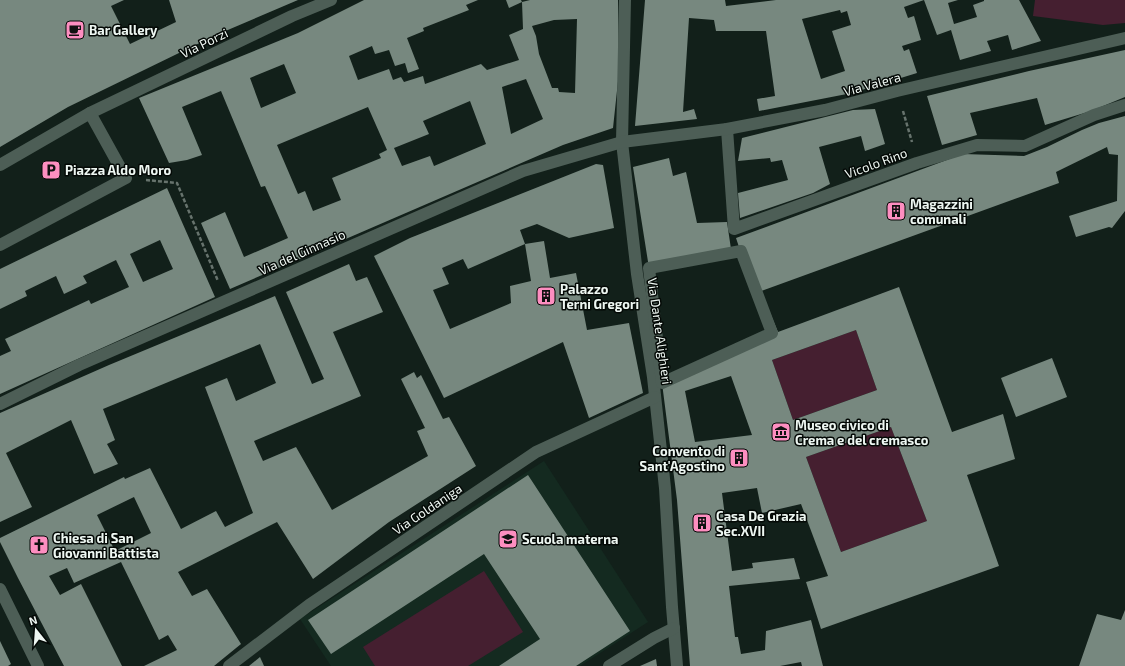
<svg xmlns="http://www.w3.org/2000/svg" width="1125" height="666" font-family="'Exo 2',sans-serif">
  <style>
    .built { fill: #142a20 }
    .green { fill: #451f30 }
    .building { fill: #77887f; fill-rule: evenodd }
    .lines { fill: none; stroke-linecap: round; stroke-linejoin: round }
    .path { stroke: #67736d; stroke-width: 2.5; stroke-dasharray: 4 2; stroke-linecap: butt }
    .minor { stroke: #4d5e56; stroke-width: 12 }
    .labels { text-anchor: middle; stroke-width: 3; stroke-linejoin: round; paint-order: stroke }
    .poi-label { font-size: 13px; font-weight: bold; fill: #eef7f2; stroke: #040906; text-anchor: start }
    .street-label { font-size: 13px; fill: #eef7f2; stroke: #040906 }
  </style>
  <rect width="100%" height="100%" fill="#12201a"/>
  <polygon class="built" points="544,461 648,622 580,666 331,666 300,619"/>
  <g class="green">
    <polygon points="1035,0 1125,0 1125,23 1103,25 1033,16"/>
    <polygon points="856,330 877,390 793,420 772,360"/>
    <polygon points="891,427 927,521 841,552 806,457"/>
    <polygon points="484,571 523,632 468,666 375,666 363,647"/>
  </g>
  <g class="building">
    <polygon points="0,0 124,0 111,6 130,44 176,22 169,0 298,0 216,35 68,107 0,147"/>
    <path d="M364,0H478L466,5L469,10L423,28L424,31L407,38L419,69L408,73L405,63L395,66L389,50L375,54L372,46L349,56L358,80L389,69L393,80L401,77L404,82L423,76L425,84L481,64L487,70L519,60L509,35L523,29L522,2L530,0H618L619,72L613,128L563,145L230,289L201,223L225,212L244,257L288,238L265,186L261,187L221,91L182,107L202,155L187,160L169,163L139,98L298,33ZM577,19L575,93L559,92L558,88H552L539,54L536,36L532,26L554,20ZM284,64L296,93L261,108L250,78ZM526,79L543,119L511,134L502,87ZM470,101L486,144L434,166L430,156L402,166L394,148L429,134L423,121ZM368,107L387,150L379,154L381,158L332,178L341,200L313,211L305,191L298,194L277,145Z"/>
    <polygon points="506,0 521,0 522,2 509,8"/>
    <path d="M645,0H725L726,6L776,0H924L904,7L908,18L914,16L921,40L902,46L904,51L909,49L917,73L852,93L759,111L757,99L775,96L766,31H716L714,20L689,18L683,112L694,109L697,119L635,126ZM840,10L841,13L847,11L851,25L832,31L845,71L821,79L802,19Z"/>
    <polygon points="924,0 958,0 948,3 954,24 977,17 973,5 984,1 984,0 1019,0 1041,41 1012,50 1008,35 987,41 991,51 960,60 951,30 937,35"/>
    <polygon points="1125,50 1125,97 1091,111 1045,125 1037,98 970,113 977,135 942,145 927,96 1029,71"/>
    <polygon points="875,109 885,144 865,151 861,136 819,147 830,184 813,193 740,218 738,193 788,180 782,160 771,162 770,158 738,161 742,138 853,110"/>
    <path d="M1125,116V211L1112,228L1109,227L1076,237L1069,216L1117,201L1118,155L1109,154L1107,147L1056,172L1059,183L761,291L778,332L899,287L952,432L1003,414L1015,459L967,475L999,566L821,629L806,582L828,576L801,504L762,513L757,488L722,493L732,571L753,568L752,563L794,558L800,579L729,586L735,637H738L741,654L765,650L766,631L811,620L823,666H802L801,662L780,666H690L677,500L662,383L772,333L741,251L649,268L633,167L669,158L673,176L686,172L697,223L727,222L731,249L739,247L736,238L963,154L1024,156L1047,147L1082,130L1099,123ZM856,330L877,390L793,420L772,360ZM731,376L752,435L695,442L685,391ZM891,427L927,521L841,552L806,457Z"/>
    <polygon points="596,164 603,165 614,228 569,238 537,224 520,230 525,244 468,269 463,259 442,268 449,284 433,290 450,329 511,303 510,286 531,281 525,244 544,241 550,278 576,273 587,330 629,323 643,393 589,418 563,342 444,398 374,256 410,238"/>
    <path d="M167,188L215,297L0,394V356L11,351L5,339L89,300L91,304L129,287L116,260L83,276L87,283L64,294L56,276L25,291L27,296L0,309V269ZM160,240L173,269L143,282L130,254Z"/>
    <path d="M349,264L356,281L367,277L383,312L333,332L361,396L254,441L263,461L296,447L332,510L428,456L417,431L425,428L401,379L414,372L417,378L421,375L443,419L449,417L476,466L389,522L313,579L277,522L178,572L192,596L207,589L241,644L214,666H144L177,650L168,635L159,640L121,562L74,583L67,568L49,576L60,595L81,584L122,666H64L18,578L0,542V538L124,477L125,479L150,468L181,529L216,511L225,527L253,513L205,387L227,378L236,401L276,383L260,344L103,409L115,440L107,444L118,464L94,474L71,420L6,453L32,507L0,522V413L109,365L275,296L312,384L324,379L286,292ZM134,497L151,533L115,551L97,515Z"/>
    <polygon points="1052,358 1067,397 1016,417 1001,378"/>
    <polygon points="528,475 630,631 576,666 499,666 540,639 484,554 331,654 308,620"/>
    <polygon points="1125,610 1125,666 1079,666 1097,614 1121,620"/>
    <polygon points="0,641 11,664 8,666 0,666"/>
    <polygon points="260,657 264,666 249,666"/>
    <polygon points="656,659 657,666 640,666"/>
  </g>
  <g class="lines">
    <g class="path">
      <polyline points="903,111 912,142"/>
      <polyline points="146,180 177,183 218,281"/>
    </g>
    <g class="minor">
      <polyline points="625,0 622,142 637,274 653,377 665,488 672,607 677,666"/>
      <polyline points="90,113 292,16 331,0"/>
      <polyline points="727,129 734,229 917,163 977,145 1025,146 1094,115 1125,105"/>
      <polyline points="0,165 90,113 126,178 0,245"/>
      <polygon points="741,251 772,333 662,383 649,268"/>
      <polyline points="0,404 79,365 523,171 622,142 727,129 825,110 897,91 1125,38"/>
      <polyline points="0,589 38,666"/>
      <polyline points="229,666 309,605 536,452 655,397"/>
      <polyline points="609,666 654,638 674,628"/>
    </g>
  </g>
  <defs>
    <symbol id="cafe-square" viewBox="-11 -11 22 22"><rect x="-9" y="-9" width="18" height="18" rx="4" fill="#fd8ec0" stroke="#040906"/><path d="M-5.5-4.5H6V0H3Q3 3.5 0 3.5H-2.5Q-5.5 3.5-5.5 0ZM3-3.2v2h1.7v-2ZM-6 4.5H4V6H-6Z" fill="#111"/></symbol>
    <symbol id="parking-square" viewBox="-11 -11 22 22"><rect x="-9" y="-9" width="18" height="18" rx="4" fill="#fd8ec0" stroke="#040906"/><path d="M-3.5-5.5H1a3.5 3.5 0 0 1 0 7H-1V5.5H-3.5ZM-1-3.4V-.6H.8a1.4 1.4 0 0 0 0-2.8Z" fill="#111"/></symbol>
    <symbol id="building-square" viewBox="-11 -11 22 22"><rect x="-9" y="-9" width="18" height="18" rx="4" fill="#fd8ec0" stroke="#040906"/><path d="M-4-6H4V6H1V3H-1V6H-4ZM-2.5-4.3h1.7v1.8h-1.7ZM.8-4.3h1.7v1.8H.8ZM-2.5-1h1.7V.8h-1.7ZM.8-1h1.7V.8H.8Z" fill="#111"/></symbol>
    <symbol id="museum-square" viewBox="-11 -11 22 22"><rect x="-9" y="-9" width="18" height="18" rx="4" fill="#fd8ec0" stroke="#040906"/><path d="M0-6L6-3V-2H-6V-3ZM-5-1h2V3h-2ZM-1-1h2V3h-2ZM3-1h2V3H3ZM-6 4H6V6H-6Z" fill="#111"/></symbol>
    <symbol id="school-square" viewBox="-11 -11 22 22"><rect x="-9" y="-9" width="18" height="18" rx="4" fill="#fd8ec0" stroke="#040906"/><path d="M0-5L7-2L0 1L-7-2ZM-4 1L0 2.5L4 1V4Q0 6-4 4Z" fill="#111"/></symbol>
    <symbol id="church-square" viewBox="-11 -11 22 22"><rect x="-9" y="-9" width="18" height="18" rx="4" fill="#fd8ec0" stroke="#040906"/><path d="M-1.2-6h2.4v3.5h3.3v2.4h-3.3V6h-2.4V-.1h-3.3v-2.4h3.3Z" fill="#111"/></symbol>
  </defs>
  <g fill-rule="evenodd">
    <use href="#cafe-square" x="64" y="19" width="22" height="22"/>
    <use href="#parking-square" x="40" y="159" width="22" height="22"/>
    <use href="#building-square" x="885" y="200" width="22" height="22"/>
    <use href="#building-square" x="535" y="285" width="22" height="22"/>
    <use href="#museum-square" x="770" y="421" width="22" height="22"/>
    <use href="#building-square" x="728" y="447" width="22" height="22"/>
    <use href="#building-square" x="691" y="512" width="22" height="22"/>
    <use href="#school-square" x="497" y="528" width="22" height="22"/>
    <use href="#church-square" x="28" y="534" width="22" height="22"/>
  </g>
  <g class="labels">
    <g class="poi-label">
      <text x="89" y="35">Bar Gallery</text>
      <text x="65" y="175">Piazza Aldo Moro</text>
      <text x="910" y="209">Magazzini<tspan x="910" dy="15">comunali</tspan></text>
      <text x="560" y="294">Palazzo<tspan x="560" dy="15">Terni Gregori</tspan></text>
      <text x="795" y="430">Museo civico di<tspan x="795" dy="15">Crema e del cremasco</tspan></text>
      <text x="725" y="456" text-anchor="end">Convento di<tspan x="725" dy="15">Sant'Agostino</tspan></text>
      <text x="716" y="521">Casa De Grazia<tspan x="716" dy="15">Sec.XVII</tspan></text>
      <text x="53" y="543">Chiesa di San<tspan x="53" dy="15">Giovanni Battista</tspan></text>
      <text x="522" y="544">Scuola materna</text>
    </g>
    <g class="street-label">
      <text transform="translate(204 43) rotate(-26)" y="5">Via Porzi</text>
      <text transform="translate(872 84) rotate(-15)" y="5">Via Valera</text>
      <text transform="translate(876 163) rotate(-20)" y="5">Vicolo Rino</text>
      <text transform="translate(302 252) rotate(-24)" y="5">Via del Ginnasio</text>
      <text transform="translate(660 331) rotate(82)" y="5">Via Dante Alighieri</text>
      <text transform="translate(427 509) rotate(-34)" y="5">Via Goldaniga</text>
    </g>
  </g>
  <g transform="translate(36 630) rotate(343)" stroke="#040906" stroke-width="3" paint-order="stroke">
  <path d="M0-3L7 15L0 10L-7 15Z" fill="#eef7f2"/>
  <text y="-6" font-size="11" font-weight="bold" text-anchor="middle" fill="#eef7f2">N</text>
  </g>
</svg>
